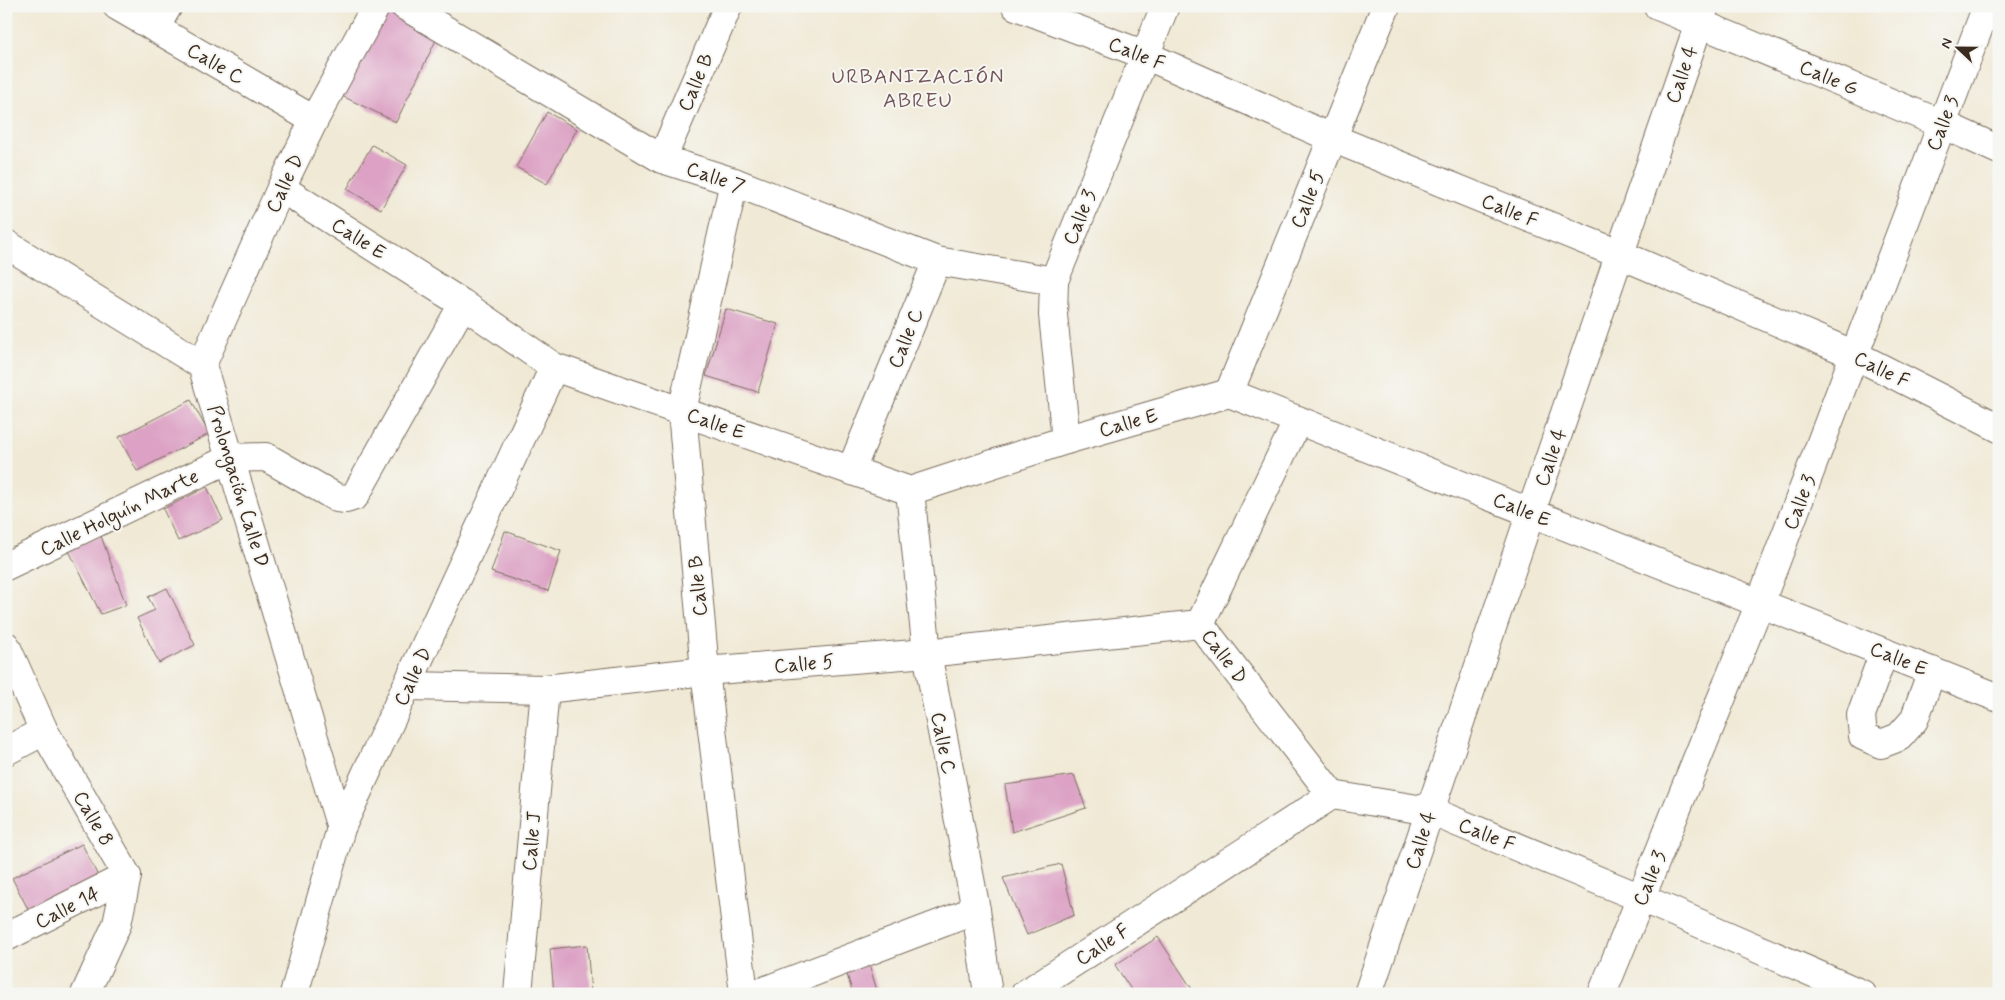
<svg xmlns="http://www.w3.org/2000/svg" width="2005" height="1000" font-family="Mynerve,sans-serif">
  <style>
    .building { fill: #dca1c4 }
    .lines { fill: none; stroke-linecap: round; stroke-linejoin: round }
    .minor-casing { stroke: #7a6d5e; stroke-width: 30 }
    .minor { stroke: #fff; stroke-width: 28 }
    .labels { text-anchor: middle; stroke-width: 4; stroke-linejoin: round; paint-order: stroke }
    .street-label { font-size: 20px; fill: #3b2a1e; stroke: #f6f6f2 }
    .neighbourhood-label { font-size: 21px; letter-spacing: 1px; fill: #735458; stroke: #f6f6f2 }
  </style>
  <rect width="100%" height="100%" fill="#f6f6f2"/>
  <filter id="ink" filterUnits="userSpaceOnUse"><feTurbulence type="fractalNoise" baseFrequency=".02" numOctaves="2"/><feDisplacementMap in="SourceGraphic" scale="10" xChannelSelector="R" yChannelSelector="G"/><feConvolveMatrix kernelMatrix="1 2 1 2 8 2 1 2 1" color-interpolation-filters="sRGB"/></filter>
  <filter id="wash" filterUnits="userSpaceOnUse"><feTurbulence type="fractalNoise" baseFrequency=".0096" numOctaves="4" result="noise"/><feDisplacementMap in="SourceGraphic" scale="20" xChannelSelector="R" yChannelSelector="G"/><feGaussianBlur stdDeviation="1.12" result="paint"/><feColorMatrix in="noise" values="0 0 0 0 0 0 0 0 0 0 0 0 0 0 0 0 0 1.4 0 .05"/><feComposite in="paint" operator="in"/></filter>
  <g filter="url(#wash)">
    <rect width="100%" height="100%" fill="#f0e9d5"/>
    <g id="blocks">
      <g class="building">
        <polygon points="379,8 438,36 396,122 338,94"/>
        <polygon points="547,112 577,129 547,184 516,167"/>
        <polygon points="372,145 407,165 381,209 347,189"/>
        <polygon points="726,309 778,324 758,392 706,376"/>
        <polygon points="191,400 209,434 137,471 119,437"/>
        <polygon points="207,487 223,520 178,541 163,509"/>
        <polygon points="505,531 561,551 548,591 491,572"/>
        <polygon points="101,536 126,605 101,614 68,549"/>
        <polygon points="167,588 195,645 159,663 137,618 155,610 148,597"/>
        <polygon points="1074,775 1086,808 1012,832 1005,785"/>
        <polygon points="82,844 99,878 30,913 12,878"/>
        <polygon points="1061,864 1074,915 1027,935 1003,878"/>
        <polygon points="1158,937 1192,989 1185,994 1134,994 1115,965"/>
        <polygon points="587,945 591,993 554,994 550,949"/>
        <polygon points="869,964 878,994 853,994 846,971"/>
      </g>
    </g>
  </g>
  <g filter="url(#ink)">
    <use href="#blocks" fill-opacity="0" stroke="#7a6d5e" stroke-width="1"/>
    <g class="lines">
      <defs>
        <g id="minor">
          <polyline points="117,6 314,120"/>
          <polyline points="405,6 662,159 734,182 937,261 1054,281"/>
          <polyline points="1016,6 1145,55 1332,138 1619,254 1855,355 1999,428"/>
          <polyline points="1658,6 1942,124 1999,150"/>
          <polyline points="155,28 168,6"/>
          <polyline points="662,159 728,6"/>
          <polyline points="734,182 682,411 705,671 744,994"/>
          <polyline points="281,188 463,304 554,367 910,491 1066,440 1229,393 1999,698"/>
          <polyline points="6,244 202,365 341,828"/>
          <polyline points="202,365 281,188 314,120 376,6"/>
          <polyline points="1229,393 1386,6"/>
          <polyline points="1298,420 1200,624 1332,795"/>
          <polyline points="1066,440 1053,315 1054,281 1165,6"/>
          <polyline points="851,470 937,261"/>
          <polyline points="910,491 927,653 976,910 988,994"/>
          <polyline points="6,566 231,458 266,457 337,498 346,499 355,496 463,304"/>
          <polyline points="6,646 44,731 127,876 117,924 85,994"/>
          <polyline points="1884,652 1861,715 1863,736 1881,744 1899,737 1914,720 1932,671"/>
          <polyline points="407,686 545,689 705,671 927,653 1200,624"/>
          <polyline points="6,751 44,731"/>
          <polyline points="6,937 127,876"/>
          <polyline points="294,994 341,828 554,367"/>
          <polyline points="518,994 545,689"/>
          <polyline points="756,994 976,910"/>
          <polyline points="1025,994 1332,795 1430,811 1641,898 1862,994"/>
          <polyline points="1368,994 1531,512 1705,6"/>
          <polyline points="1602,994 1760,603 1987,6"/>
        </g>
      </defs>
      <use href="#minor" class="minor-casing"/>
      <use href="#minor" class="minor"/>
    </g>
  </g>
  <g class="labels">
    <g class="street-label">
      <text transform="translate(1137 53) rotate(22)" y="7">Calle F</text>
      <text transform="translate(216 63) rotate(30)" y="7">Calle C</text>
      <text transform="translate(1681 74) rotate(-71)" y="7">Calle 4</text>
      <text transform="translate(1829 77) rotate(23)" y="7">Calle G</text>
      <text transform="translate(695 82) rotate(-67)" y="7">Calle B</text>
      <text transform="translate(1942 123) rotate(-69)" y="7">Calle 3</text>
      <text transform="translate(716 177) rotate(19)" y="7">Calle 7</text>
      <text transform="translate(284 183) rotate(-65)" y="7">Calle D</text>
      <text transform="translate(1307 199) rotate(-68)" y="7">Calle 5</text>
      <text transform="translate(1510 210) rotate(22)" y="7">Calle F</text>
      <text transform="translate(1079 217) rotate(-68)" y="7">Calle 3</text>
      <text transform="translate(359 238) rotate(32)" y="7">Calle E</text>
      <text transform="translate(905 338) rotate(-68)" y="7">Calle C</text>
      <text transform="translate(1882 369) rotate(26)" y="7">Calle F</text>
      <text transform="translate(1128 422) rotate(-16)" y="7">Calle E</text>
      <text transform="translate(716 423) rotate(19)" y="7">Calle E</text>
      <text transform="translate(1550 457) rotate(-71)" y="7">Calle 4</text>
      <text transform="translate(239 486) rotate(73)" y="7">Prolongación Calle D</text>
      <text transform="translate(1799 502) rotate(-69)" y="7">Calle 3</text>
      <text transform="translate(1522 509) rotate(22)" y="7">Calle E</text>
      <text transform="translate(119 512) rotate(-26)" y="7">Calle Holguín Marte</text>
      <text transform="translate(697 586) rotate(-95)" y="7">Calle B</text>
      <text transform="translate(1225 656) rotate(53)" y="7">Calle D</text>
      <text transform="translate(1899 658) rotate(22)" y="7">Calle E</text>
      <text transform="translate(804 663) rotate(-5)" y="7">Calle 5</text>
      <text transform="translate(412 676) rotate(-65)" y="7">Calle D</text>
      <text transform="translate(944 743) rotate(79)" y="7">Calle C</text>
      <text transform="translate(94 818) rotate(60)" y="7">Calle 8</text>
      <text transform="translate(1487 834) rotate(22)" y="7">Calle F</text>
      <text transform="translate(1420 840) rotate(-72)" y="7">Calle 4</text>
      <text transform="translate(531 841) rotate(-85)" y="7">Calle J</text>
      <text transform="translate(1649 878) rotate(-68)" y="7">Calle 3</text>
      <text transform="translate(67 907) rotate(-27)" y="7">Calle 14</text>
      <text transform="translate(1102 944) rotate(-33)" y="7">Calle F</text>
    </g>
    <g class="neighbourhood-label">
      <text x="918" y="83">URBANIZACIÓN<tspan x="918" dy="24">ABREU</tspan></text>
    </g>
  </g>
  <rect width="2005" height="1000" fill="none" stroke="#f6f6f2" stroke-width="25"/>
  <g transform="translate(1958 48) rotate(292)" stroke="#f6f6f2" stroke-width="4" paint-order="stroke">
  <path d="M0-4L9 19L0 12L-9 19Z" fill="#3b2a1e"/>
  <text y="-8" font-size="14" font-weight="bold" text-anchor="middle" fill="#3b2a1e">N</text>
  </g>
</svg>
